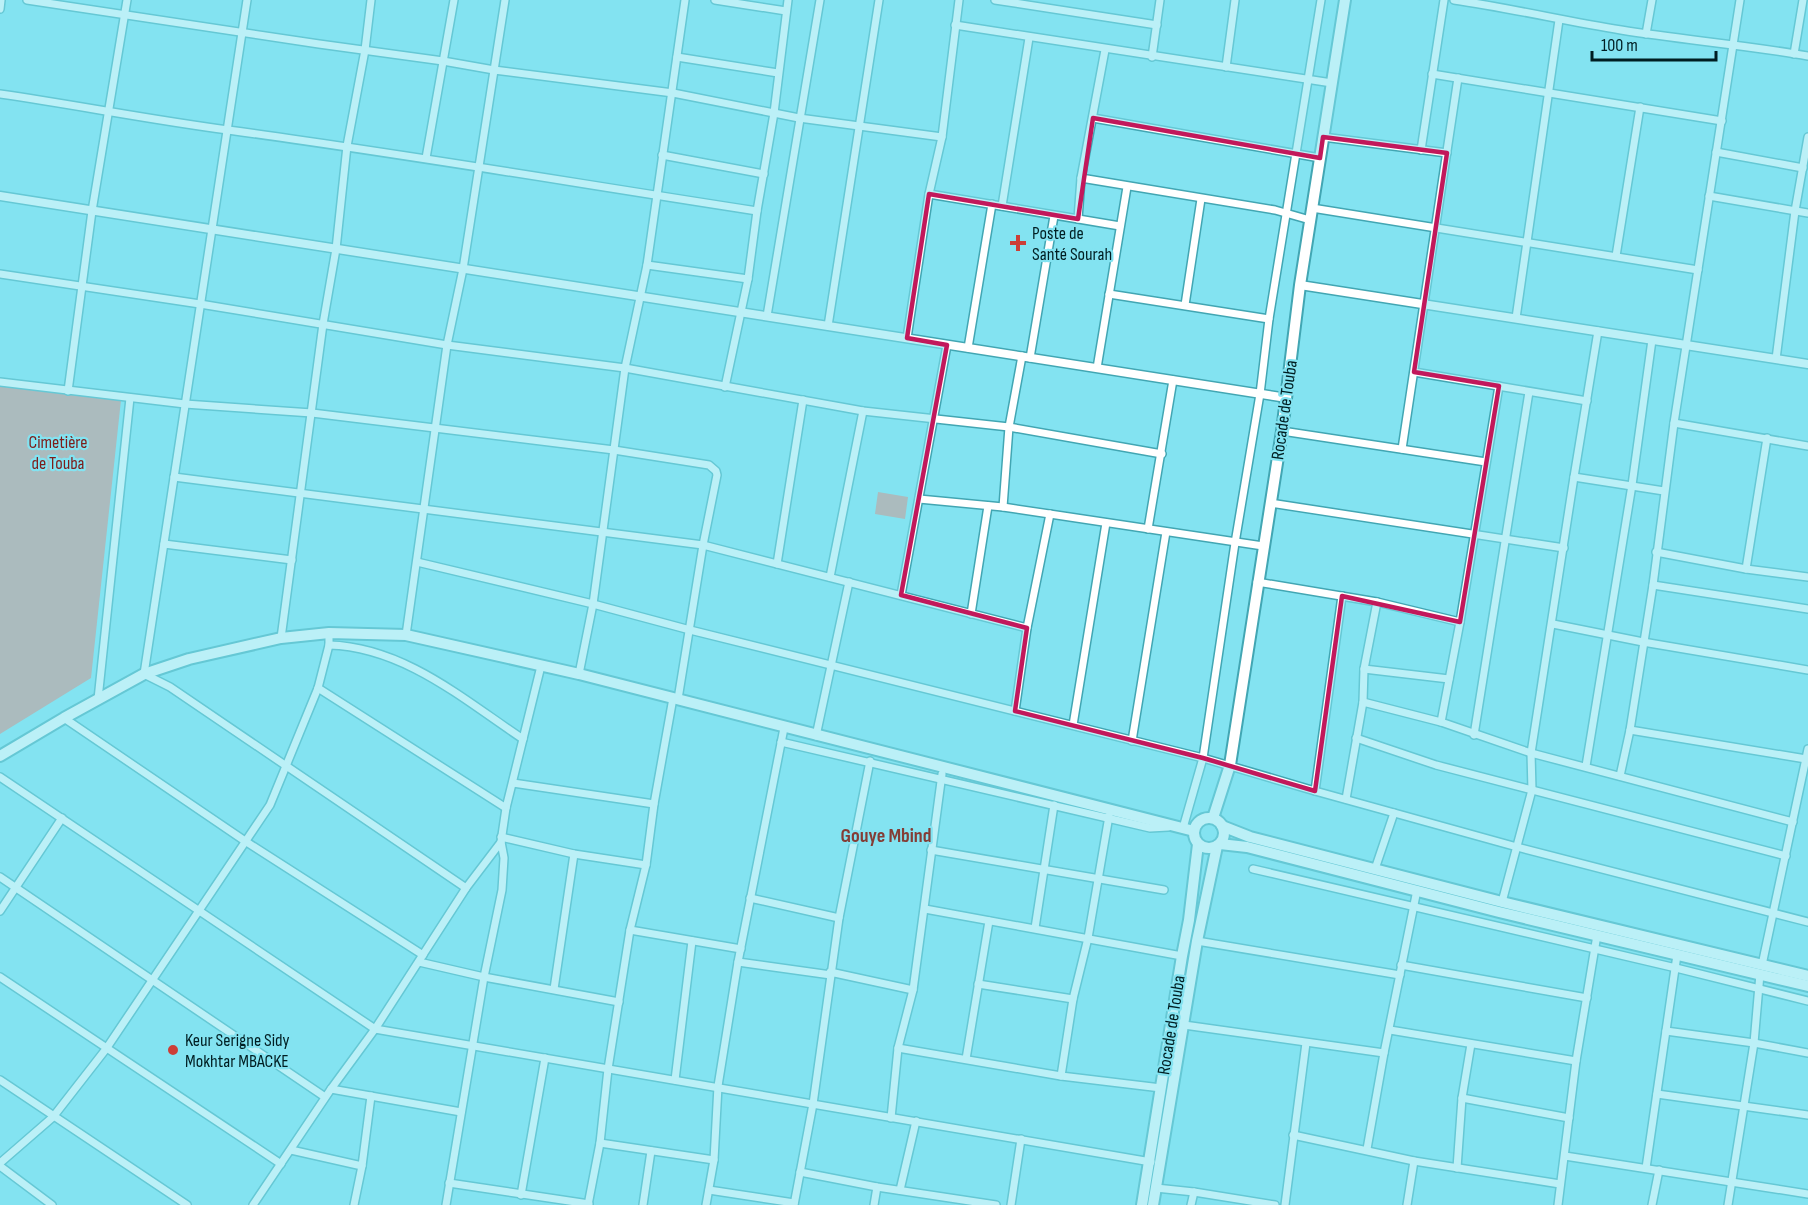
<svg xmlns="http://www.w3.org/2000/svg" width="1808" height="1205" font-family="'Sofia Sans Condensed',sans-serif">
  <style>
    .green { fill: #db8980 }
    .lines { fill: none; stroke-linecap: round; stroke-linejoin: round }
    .minor-casing { stroke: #42a6b3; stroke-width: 10 }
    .tertiary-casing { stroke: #42a6b3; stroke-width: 11 }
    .primary-casing { stroke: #42a6b3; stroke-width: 14 }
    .minor { stroke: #fff; stroke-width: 7 }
    .tertiary { stroke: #fff; stroke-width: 8 }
    .primary { stroke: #fff; stroke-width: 10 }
    .marked { fill: none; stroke: #c2185b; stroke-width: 4.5; stroke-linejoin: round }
    .poi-dot { fill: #cc3e37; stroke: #83e3f1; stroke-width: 2 }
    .labels { text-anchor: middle; stroke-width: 4.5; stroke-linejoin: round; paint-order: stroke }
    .poi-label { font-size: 18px; fill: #001e22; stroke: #83e3f1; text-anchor: start }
    .street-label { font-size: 18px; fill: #001e22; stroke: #83e3f1 }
    .park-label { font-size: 18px; fill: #7e1c19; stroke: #83e3f1 }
    .neighbourhood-label { font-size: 20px; font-weight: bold; fill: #843d36; stroke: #83e3f1 }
  </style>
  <rect width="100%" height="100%" fill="#83e3f1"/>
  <g class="green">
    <polygon points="0,384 121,400 91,678 0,734"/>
    <polygon points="878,492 908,497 905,519 875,514"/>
  </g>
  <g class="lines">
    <defs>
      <g id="minor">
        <polyline points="27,0 319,44 443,61 494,70 673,93 799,118 942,137"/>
        <polyline points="247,0 144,674 170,687 466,888"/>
        <polyline points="715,0 786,11"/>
        <polyline points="995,0 1157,25"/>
        <path d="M1454,0C1510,8 1565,21 1621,30C1684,40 1746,45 1808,56"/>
        <polyline points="0,9 1,0"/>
        <polyline points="955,25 1332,83"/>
        <polyline points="1646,34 1652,0"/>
        <polyline points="1794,54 1803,0"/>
        <polyline points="677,57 778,73"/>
        <polyline points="1152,57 1160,0"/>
        <polyline points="1226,67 1235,0"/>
        <polyline points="1432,74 1722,121"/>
        <path d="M0,94C76,105 152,120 228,130C405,154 581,184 757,211"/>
        <polyline points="1093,118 1320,158"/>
        <polyline points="1323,137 1447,153"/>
        <polyline points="1421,150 1444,0"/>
        <polyline points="1716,152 1803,168"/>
        <polyline points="662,155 764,174"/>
        <polyline points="426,158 454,0"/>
        <polyline points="1081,178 1275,210 1310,220"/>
        <polyline points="929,194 1120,226"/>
        <polyline points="1709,196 1808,213"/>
        <polyline points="1002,206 1029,38"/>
        <polyline points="1312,208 1698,270"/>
        <polyline points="1078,219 1081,178 1105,50"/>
        <polyline points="1616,256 1640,107"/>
        <polyline points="647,265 748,279"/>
        <polyline points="0,274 200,304 447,345 625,368 863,411 1009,427 1162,454"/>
        <polyline points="1109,294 1269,319"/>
        <polyline points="1185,305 1201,199"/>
        <polyline points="767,316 820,0"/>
        <polyline points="1516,318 1559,20"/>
        <polyline points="828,326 879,0"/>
        <polyline points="907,338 929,194 942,137 959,0"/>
        <polyline points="968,348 992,204"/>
        <polyline points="1030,358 1054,216"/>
        <polyline points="1776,359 1795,211 1808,137"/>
        <polyline points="1097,368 1127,187"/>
        <polyline points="1414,372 1587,401"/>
        <polyline points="0,382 185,404 312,413 614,450 709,465 716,471 717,475 703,545 678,699"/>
        <polyline points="725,387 748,279 757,211 774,113 788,0"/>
        <polyline points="68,391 92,211 127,0"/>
        <polyline points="1674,423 1808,446"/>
        <polyline points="1282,431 1486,462"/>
        <polyline points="1402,449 1458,78"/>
        <polyline points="174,477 703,545 1027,628"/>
        <polyline points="1574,477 1664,491"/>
        <polyline points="919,499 1003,507 1263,546"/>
        <polyline points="1270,503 1564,548"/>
        <polyline points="1003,507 1009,427 1022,356"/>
        <polyline points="1148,529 1173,380"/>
        <polyline points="164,544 292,560"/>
        <polyline points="1656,552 1746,569 1808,577"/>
        <polyline points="417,562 593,604 690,630 1203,758 1315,791 1517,847 1808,922"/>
        <polyline points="777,564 803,400"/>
        <polyline points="1746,569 1767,438"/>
        <polyline points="830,577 863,411"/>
        <polyline points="1257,582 1377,602 1460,622"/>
        <polyline points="1653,585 1808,609"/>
        <polyline points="901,595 947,345"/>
        <polyline points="971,614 988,506"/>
        <polyline points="1553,624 1643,642 1808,670"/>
        <polyline points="406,635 447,345 463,269 505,0"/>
        <polyline points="281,638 323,324 336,249 347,146 365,50 371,0"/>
        <path d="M329,645C404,647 464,700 523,739"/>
        <polyline points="1364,669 1449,679"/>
        <polyline points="579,674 593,604 625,368 647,265 685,0"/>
        <polyline points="318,688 506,808"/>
        <polyline points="98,699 130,398"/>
        <polyline points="1363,702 1441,722 1531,753 1793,822"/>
        <polyline points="1015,711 1027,628 1050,514"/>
        <polyline points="64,718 245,841 423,955"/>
        <polyline points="1441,722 1460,622 1499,386"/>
        <polyline points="1073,725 1106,523"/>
        <polyline points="1630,730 1806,759"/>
        <polyline points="1474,735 1529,392"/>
        <polyline points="816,736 849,582"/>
        <polyline points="1356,738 1436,765 1786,856"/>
        <polyline points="1132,741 1166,532"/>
        <polyline points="781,742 1150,828 1168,827"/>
        <polyline points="1586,766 1632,485 1652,340"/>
        <polyline points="1620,776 1630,730 1653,585 1674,423 1740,0"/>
        <polyline points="0,777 375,1029 1151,1162"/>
        <polyline points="513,783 654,804"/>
        <polyline points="1315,791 1342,596"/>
        <polyline points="1346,799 1363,702 1364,669 1377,602"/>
        <polyline points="1183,828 1203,758 1235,543 1260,394 1269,319 1321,0"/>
        <polyline points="501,837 574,854 646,865"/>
        <polyline points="931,850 1164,890"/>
        <polyline points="1253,869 1676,968 1808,1001"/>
        <polyline points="1375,869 1394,813"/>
        <polyline points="0,877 325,1097"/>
        <polyline points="750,898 839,918"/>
        <polyline points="1502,902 1532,790 1531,753 1574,477 1598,331"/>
        <polyline points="925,909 1182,956"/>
        <polyline points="0,911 62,818"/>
        <polyline points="1035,928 1054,805"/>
        <polyline points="630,930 741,949"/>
        <polyline points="1197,941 1400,975"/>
        <polyline points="419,962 484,977 619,1002"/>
        <polyline points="738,962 831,975"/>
        <polyline points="1401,965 1587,998"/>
        <polyline points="1762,965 1808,749"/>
        <polyline points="830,972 913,990"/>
        <polyline points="0,977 281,1164"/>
        <polyline points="978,984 1073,999"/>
        <polyline points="554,989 574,854"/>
        <polyline points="1184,1025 1384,1053"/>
        <polyline points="1390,1030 1576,1061"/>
        <polyline points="1666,1031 1754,1043 1808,1053"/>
        <polyline points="898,1048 1061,1076 1161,1088"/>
        <polyline points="966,1059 989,921"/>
        <polyline points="1061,1076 1073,999 1088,938 1109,816"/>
        <polyline points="0,1080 187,1205"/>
        <polyline points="675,1080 692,941"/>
        <polyline points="331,1089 461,1112"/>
        <polyline points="1657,1094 1808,1115"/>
        <polyline points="1462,1098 1569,1118"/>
        <polyline points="891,1118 898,1048 913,990 942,774"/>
        <polyline points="1293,1135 1414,1161 1560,1184"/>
        <polyline points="600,1143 714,1160"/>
        <polyline points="1367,1149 1384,1053 1417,890"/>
        <polyline points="291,1150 362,1166"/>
        <polyline points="1565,1156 1808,1194"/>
        <polyline points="0,1163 53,1117 106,1049 270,805 318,688 329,645 329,633"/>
        <polyline points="0,1166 52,1205"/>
        <polyline points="1457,1168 1462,1098 1471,1044"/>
        <polyline points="1646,1168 1677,955"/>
        <polyline points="800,1172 877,1187 996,1205"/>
        <polyline points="449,1183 589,1204"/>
        <polyline points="1156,1188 1194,1192 1275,1205"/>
        <polyline points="709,1190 794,1203"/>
        <polyline points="900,1190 916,1121"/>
        <polyline points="521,1195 545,1058"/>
        <polyline points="253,1205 331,1089 375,1029 466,888 501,842"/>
        <polyline points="354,1205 362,1166 371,1096"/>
        <polyline points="446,1205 484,977 502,890 504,858 501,842 506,808 541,666"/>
        <polyline points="588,1205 600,1143 608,1069 630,930 646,865 654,804 673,698"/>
        <polyline points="643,1205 651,1151"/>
        <polyline points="706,1205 714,1160 718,1086 738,962 784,728"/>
        <polyline points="794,1205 813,1104 839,918 870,761"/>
        <polyline points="874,1205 877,1187"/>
        <polyline points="1011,1205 1021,1139"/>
        <polyline points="1191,1205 1194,1192"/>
        <polyline points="1285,1205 1306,1043"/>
        <polyline points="1407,1205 1414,1161"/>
        <polyline points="1558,1205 1576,1061 1597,935"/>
        <polyline points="1652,1205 1659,1170"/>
        <polyline points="1728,1205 1754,1043 1760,974"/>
      </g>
      <g id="tertiary">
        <polyline points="0,196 1287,398"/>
        <polyline points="1300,285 1808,364"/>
      </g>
      <g id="primary">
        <polyline points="0,756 64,718 144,674 189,659 281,638 329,633 406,635 579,674 1194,831"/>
        <circle cx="1209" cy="833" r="15"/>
        <polyline points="1213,818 1230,765 1282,431 1300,285 1345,0"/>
        <polyline points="1222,826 1250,837 1502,902 1808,976"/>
        <polyline points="1220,844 1247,847 1499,912 1808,986"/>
        <polyline points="1142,1205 1182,956 1189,920 1198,844"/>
        <polyline points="1153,1205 1197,941 1217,846"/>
      </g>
    </defs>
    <use href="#minor" class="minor-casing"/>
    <use href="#tertiary" class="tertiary-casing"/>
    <use href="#primary" class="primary-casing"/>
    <use href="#minor" class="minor"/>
    <use href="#tertiary" class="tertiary"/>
    <use href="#primary" class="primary"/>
  </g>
  <path d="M0 0H1808V1205H0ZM1093,118L1320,158L1323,137L1447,153L1414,372L1499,386L1460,622L1342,596L1315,791L1203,758L1015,711L1027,628L901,595L947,345L907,338L929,194L1078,219Z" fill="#83e3f1" fill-opacity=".55" fill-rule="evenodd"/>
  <path class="marked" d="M1093,118L1320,158L1323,137L1447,153L1414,372L1499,386L1460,622L1342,596L1315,791L1203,758L1015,711L1027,628L901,595L947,345L907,338L929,194L1078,219Z"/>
  <g class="poi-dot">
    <path d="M1015 234h6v6h6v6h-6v6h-6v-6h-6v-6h6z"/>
    <circle cx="173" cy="1050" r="6"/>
  </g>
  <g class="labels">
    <g class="poi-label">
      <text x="1032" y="239">Poste de<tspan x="1032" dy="21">Santé Sourah</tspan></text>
      <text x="185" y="1046">Keur Serigne Sidy<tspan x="185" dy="21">Mokhtar MBACKE</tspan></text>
    </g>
    <g class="street-label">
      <text transform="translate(1284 410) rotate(-82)" y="6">Rocade de Touba</text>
      <text transform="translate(1171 1025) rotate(-81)" y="6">Rocade de Touba</text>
    </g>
    <g class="park-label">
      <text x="58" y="448">Cimetière<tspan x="58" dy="21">de Touba</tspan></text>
    </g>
    <g class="neighbourhood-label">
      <text x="886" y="842">Gouye Mbind</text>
    </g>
  </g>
  <path d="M1592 51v9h124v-9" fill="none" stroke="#001e22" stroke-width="3"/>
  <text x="1601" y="51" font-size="18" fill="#001e22" stroke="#83e3f1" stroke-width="4.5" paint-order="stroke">100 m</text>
</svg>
